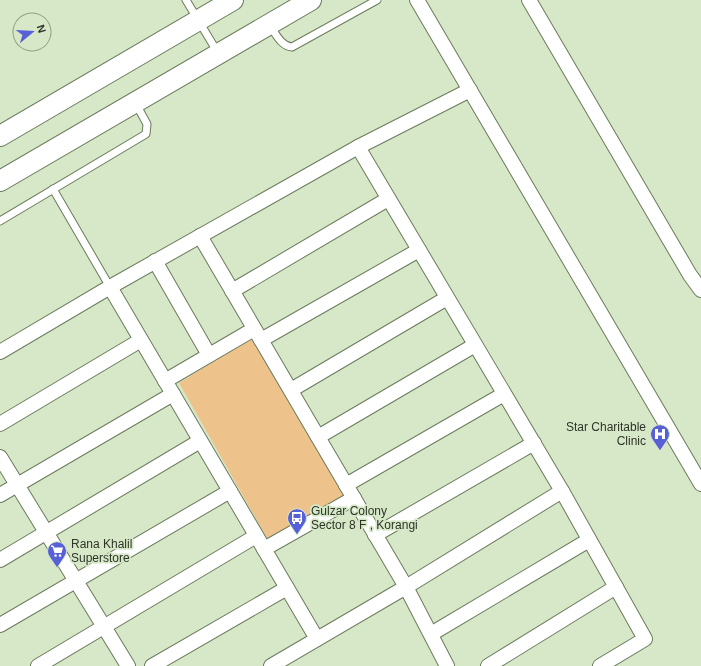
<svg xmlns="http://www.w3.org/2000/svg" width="701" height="666" font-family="Helvetica,sans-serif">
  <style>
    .green { fill: #eec38b }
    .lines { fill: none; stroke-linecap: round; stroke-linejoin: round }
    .lane-casing { stroke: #6b7b5d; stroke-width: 9 }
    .street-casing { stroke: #6b7b5d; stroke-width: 16 }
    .secondary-casing { stroke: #6b7b5d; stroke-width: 22 }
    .lane { stroke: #fff; stroke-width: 7 }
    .street { stroke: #fff; stroke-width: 14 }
    .secondary { stroke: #fff; stroke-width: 20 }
    .labels { text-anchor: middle; stroke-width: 3.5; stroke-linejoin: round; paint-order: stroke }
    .poi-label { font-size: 12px; fill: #2e3528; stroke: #d6e8c7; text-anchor: start }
  </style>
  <rect width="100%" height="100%" fill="#d6e8c7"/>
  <polygon class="green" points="251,338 345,497 268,540 179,383"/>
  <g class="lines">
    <defs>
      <g id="lane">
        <polyline points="186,0 218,53"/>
        <path d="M270,26C276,34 281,46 292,47L377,0"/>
        <polyline points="53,189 110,287"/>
        <polyline points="0,221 146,134 147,124 136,104"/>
      </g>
      <g id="street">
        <polyline points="417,0 701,484"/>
        <polyline points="529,0 690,275 701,290"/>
        <polyline points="358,147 562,491 645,639 600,666"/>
        <polyline points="200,236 406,587 447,666"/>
        <polyline points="155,261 209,355"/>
        <polyline points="110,287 317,639"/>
        <polyline points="232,291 388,199"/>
        <polyline points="261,340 419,250"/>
        <polyline points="0,352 110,287 358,147 470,90"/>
        <polyline points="165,381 254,329"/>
        <polyline points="291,390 447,298"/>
        <polyline points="0,424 141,340"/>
        <polyline points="318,437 475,345"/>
        <polyline points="0,457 128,666"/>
        <polyline points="346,485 504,394"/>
        <polyline points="0,495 173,394"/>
        <polyline points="375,535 534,443"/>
        <polyline points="264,549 354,498"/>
        <polyline points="0,560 200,441"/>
        <polyline points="0,625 230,491"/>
        <polyline points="431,634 589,540"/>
        <polyline points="38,666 256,536"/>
        <polyline points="152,666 287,588"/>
        <polyline points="271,666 406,587 562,491"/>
        <polyline points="488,666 616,587"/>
      </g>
      <g id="secondary">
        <polyline points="0,136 233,0"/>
        <polyline points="0,181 311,0"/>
      </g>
    </defs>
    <use href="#lane" class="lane-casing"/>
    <use href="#street" class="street-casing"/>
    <use href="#secondary" class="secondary-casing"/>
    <use href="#lane" class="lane"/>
    <use href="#street" class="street"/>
    <use href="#secondary" class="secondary"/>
  </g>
  <defs>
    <symbol id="hospital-pin" viewBox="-11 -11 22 30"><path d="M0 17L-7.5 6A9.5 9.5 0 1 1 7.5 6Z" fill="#5760d7" stroke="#d6e8c7"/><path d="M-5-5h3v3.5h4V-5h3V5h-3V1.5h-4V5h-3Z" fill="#fff"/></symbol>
    <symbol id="bus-pin" viewBox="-11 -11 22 30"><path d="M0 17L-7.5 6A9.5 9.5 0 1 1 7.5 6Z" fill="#5760d7" stroke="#d6e8c7"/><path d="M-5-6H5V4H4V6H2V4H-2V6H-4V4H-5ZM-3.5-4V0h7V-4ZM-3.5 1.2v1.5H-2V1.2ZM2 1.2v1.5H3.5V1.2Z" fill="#fff"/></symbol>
    <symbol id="supermarket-pin" viewBox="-11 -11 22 30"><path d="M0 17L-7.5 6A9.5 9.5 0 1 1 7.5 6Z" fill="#5760d7" stroke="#d6e8c7"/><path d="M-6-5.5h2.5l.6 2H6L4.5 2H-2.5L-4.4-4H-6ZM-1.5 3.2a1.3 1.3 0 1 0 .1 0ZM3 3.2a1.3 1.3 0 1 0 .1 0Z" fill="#fff"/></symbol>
  </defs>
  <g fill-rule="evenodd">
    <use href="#hospital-pin" x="649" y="423" width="22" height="30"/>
    <use href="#bus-pin" x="286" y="507" width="22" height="30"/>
    <use href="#supermarket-pin" x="46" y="540" width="22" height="30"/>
  </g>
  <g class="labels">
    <g class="poi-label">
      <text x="646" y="431" text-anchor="end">Star Charitable<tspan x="646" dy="14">Clinic</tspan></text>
      <text x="311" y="515">Gulzar Colony<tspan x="311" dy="14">Sector 8 F , Korangi</tspan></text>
      <text x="71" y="548">Rana Khalil<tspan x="71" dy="14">Superstore</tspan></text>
    </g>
  </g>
  <g transform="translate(32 32) rotate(72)"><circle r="19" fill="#d6e8c7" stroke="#93a087"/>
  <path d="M0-3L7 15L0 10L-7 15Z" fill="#5760d7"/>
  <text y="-6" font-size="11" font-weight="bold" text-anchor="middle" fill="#2e3528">N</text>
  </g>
</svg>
